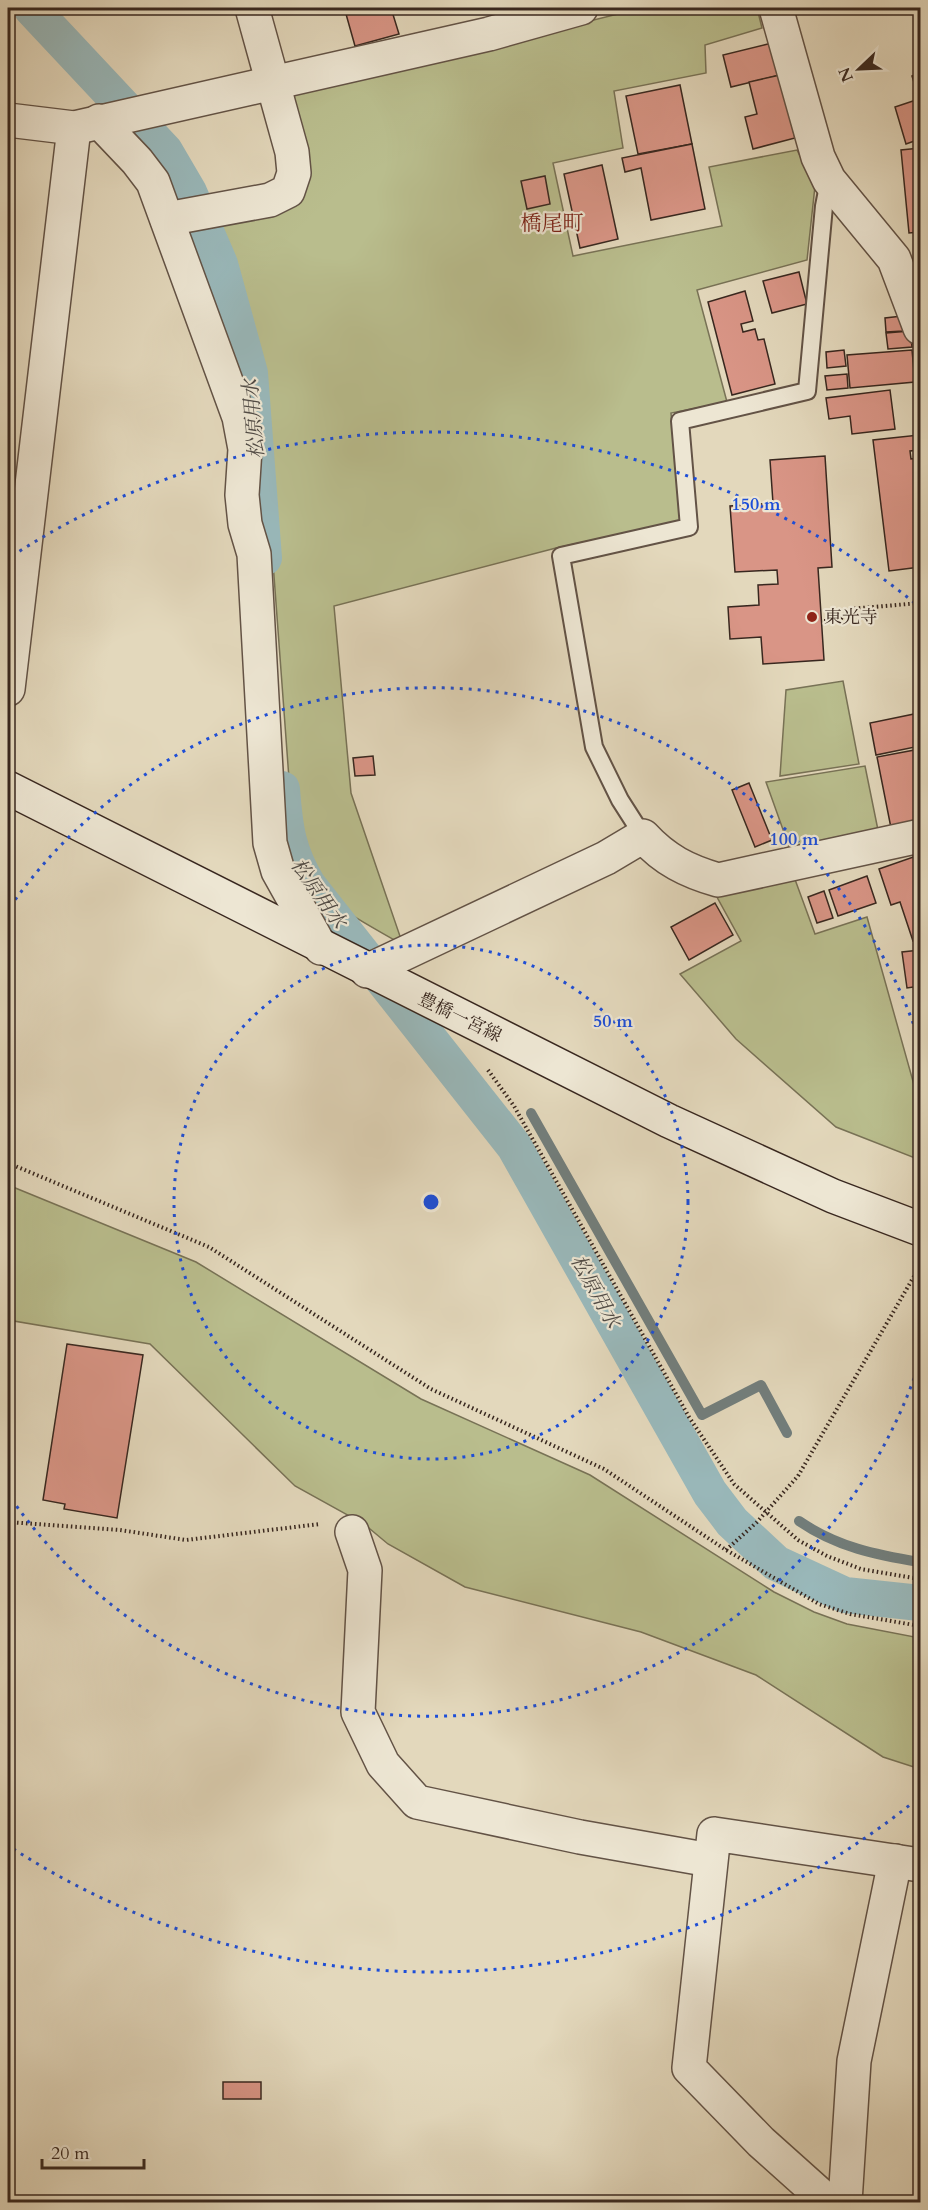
<svg xmlns="http://www.w3.org/2000/svg" width="928" height="2210" font-family="Cardo,'Noto Serif JP',serif">
  <style>
    .green { fill: #b9bd8d; stroke: #787256; stroke-width: 1.5 }
    .lines { fill: none; stroke-linecap: round; stroke-linejoin: round }
    .stream { stroke: #727e7c; stroke-width: 10 }
    .canal { stroke: #99b8ba; stroke-width: 36 }
    .building { fill: #d99586; stroke: #38271f; stroke-width: 1.5 }
    .service-casing { stroke: #635346; stroke-width: 20 }
    .minor-casing { stroke: #635346; stroke-width: 36 }
    .secondary-casing { stroke: #38271f; stroke-width: 36 }
    .path { stroke: #38271f; stroke-width: 4; stroke-dasharray: 1.5 3; stroke-linecap: butt }
    .service { stroke: #ede6d3; stroke-width: 16 }
    .minor { stroke: #ede6d3; stroke-width: 33 }
    .secondary { stroke: #ede6d3; stroke-width: 33 }
    .ring { fill: none; stroke: #1d4ed8; stroke-width: 3; stroke-dasharray: 3 6 }
    .poi-dot { fill: #8f2418; stroke: #ede6d3; stroke-width: 2 }
    .labels { text-anchor: middle; stroke-width: 4.5; stroke-linejoin: round; paint-order: stroke }
    .poi-label { font-size: 18px; fill: #38271f; stroke: #ede6d3; text-anchor: start }
    .street-label { font-size: 18px; fill: #38271f; stroke: #ede6d3 }
    .water-label { font-size: 20px; font-style: italic; fill: #504b46; stroke: #ede6d3 }
    .quarter-label { font-size: 21px; fill: #7a1f14; stroke: #ede6d3 }
    .centre { fill: #1d4ed8; stroke: #ede6d3; stroke-width: 3 }
    .ring-label { font-size: 18px; text-anchor: middle; font-weight: bold; fill: #1d4ed8; stroke: #ede6d3; stroke-width: 4.5; stroke-linejoin: round; paint-order: stroke }
  </style>
  <rect width="100%" height="100%" fill="#e3d8bc"/>
  <filter id="stains"><feTurbulence type="fractalNoise" baseFrequency=".00333" numOctaves="4"/><feColorMatrix values="0 0 0 0 .2 0 0 0 0 .09 0 0 0 0 .02 0 0 0 .5 -.17"/></filter>
  <radialGradient id="worn" r=".72"><stop offset=".6" stop-color="#630" stop-opacity="0"/><stop offset="1" stop-color="#630" stop-opacity=".3"/></radialGradient>
  <g class="green">
    <path d="M642,8H757L762,28L705,45L706,73L614,91L623,148L553,163L573,256L722,226L709,167L797,150L815,186L807,260L697,290L727,402L671,413L680,521L556,548L334,606L351,793L403,945C345,911 315,902 293,833L259,373L230,262L210,218L293,196L284,97Z"/>
    <polygon points="843,681 859,764 780,776 786,690"/>
    <polygon points="865,766 879,835 791,852 766,782"/>
    <polygon points="793,874 815,934 867,917 916,1092 920,1094 920,1160 836,1127 736,1039 680,974 741,941 712,888"/>
    <polygon points="8,1185 196,1262 421,1399 590,1475 774,1592 814,1612 847,1624 920,1638 920,1769 883,1757 756,1675 641,1632 465,1587 388,1544 364,1524 295,1486 150,1344 8,1320"/>
  </g>
  <g class="lines">
    <g class="stream">
      <polyline points="531,1113 702,1415 761,1385 787,1433"/>
      <path d="M799,1521C837,1547 876,1555 920,1562"/>
    </g>
    <g class="canal">
      <polyline points="31,8 165,151 189,192 220,264 250,373 264,558"/>
      <path d="M282,789C285,829 288,851 308,885L514,1146L710,1493L732,1522L776,1563L845,1595L920,1603"/>
    </g>
  </g>
  <g class="building">
    <polygon points="372,8 391,8 399,34 355,46 346,14"/>
    <polygon points="772,43 780,75 731,87 723,55"/>
    <polygon points="920,73 920,139 906,144 895,107 919,99 912,76"/>
    <polygon points="780,75 795,138 753,149 745,117 757,114 749,82"/>
    <polygon points="680,85 692,144 638,154 626,96"/>
    <polygon points="692,144 705,209 651,220 641,168 625,172 622,158"/>
    <polygon points="920,148 920,232 909,233 901,150"/>
    <polygon points="602,165 618,239 580,248 564,174"/>
    <polygon points="545,176 550,204 527,209 521,181"/>
    <polygon points="799,272 807,304 772,313 763,281"/>
    <polygon points="745,291 753,321 741,324 743,332 755,329 758,340 764,339 775,384 732,395 708,302"/>
    <polygon points="902,316 903,331 886,332 885,318"/>
    <polygon points="910,331 912,347 888,349 886,333"/>
    <polygon points="844,350 846,366 827,368 826,352"/>
    <polygon points="912,350 915,382 850,388 847,355"/>
    <polygon points="847,374 848,388 827,390 825,376"/>
    <polygon points="890,390 895,429 852,434 850,416 829,419 826,398"/>
    <polygon points="919,435 920,450 910,451 911,459 920,458 920,567 889,571 873,440"/>
    <polygon points="825,456 832,567 818,568 824,660 763,664 761,637 730,639 728,607 759,605 758,585 778,584 777,570 735,572 730,506 773,503 770,460"/>
    <polygon points="919,713 920,746 876,755 870,723"/>
    <polygon points="920,749 920,827 892,833 877,757"/>
    <polygon points="373,756 375,775 355,776 353,758"/>
    <polygon points="749,783 772,840 755,847 732,790"/>
    <polygon points="919,855 920,939 913,941 900,902 891,905 879,869"/>
    <polygon points="867,876 876,903 838,916 829,890"/>
    <polygon points="824,891 833,918 817,923 808,897"/>
    <polygon points="715,903 733,935 689,960 671,927"/>
    <polygon points="920,950 920,986 907,988 902,952"/>
    <polygon points="67,1344 143,1355 117,1518 64,1509 65,1504 43,1500"/>
    <rect x="223" y="2082" width="38" height="17"/>
  </g>
  <g class="lines">
    <defs>
      <polyline id="service" points="643,836 620,800 594,747 561,556 689,527 680,421 807,391 824,206 829,181"/>
      <g id="minor">
        <polyline points="776,8 818,157 829,180 894,259 920,328"/>
        <polyline points="8,120 74,128 489,34 581,8"/>
        <polyline points="99,121 137,161 153,182 239,417 245,449 242,495 245,524 254,554 270,843 278,871 321,948"/>
        <polyline points="167,219 270,200 288,191 294,173 292,152 252,8"/>
        <polyline points="8,689 74,128"/>
        <path d="M367,971L606,858L643,836C665,860 687,871 718,880L920,836"/>
        <polyline points="352,1532 365,1570 358,1712 383,1764 417,1802 580,1837 710,1860"/>
        <polyline points="828,2202 761,2142 689,2068 714,1834 920,1865"/>
        <polyline points="845,2202 854,2061 895,1861"/>
      </g>
      <polyline id="secondary" points="8,788 669,1121 833,1196 920,1229"/>
    </defs>
    <use href="#service" class="service-casing"/>
    <use href="#minor" class="minor-casing"/>
    <use href="#secondary" class="secondary-casing"/>
    <g class="path">
      <polyline points="824,621 839,621 849,609 920,603"/>
      <polyline points="488,1070 514,1106 689,1417 734,1484 798,1540 827,1556 861,1569 920,1579"/>
      <polyline points="8,1163 209,1247 431,1389 604,1469 726,1550 819,1604 850,1614 920,1626"/>
      <polyline points="8,1522 120,1530 186,1540 320,1524"/>
      <polyline points="726,1550 757,1522 798,1476 920,1266"/>
    </g>
    <use href="#service" class="service"/>
    <use href="#minor" class="minor"/>
    <use href="#secondary" class="secondary"/>
  </g>
  <g class="ring">
    <circle cx="431" cy="1202" r="257"/>
    <path d="M920 1361A514 514 0 0 1 10 1497M10 907A514 514 0 0 1 920 1043"/>
    <path d="M916 1800A770 770 0 0 1 12 1848M12 556A770 770 0 0 1 916 604"/>
  </g>
  <circle class="poi-dot" cx="812" cy="617" r="6"/>
  <g class="labels">
    <g class="poi-label">
      <text x="824" y="623">東光寺</text>
    </g>
    <g class="street-label">
      <text transform="translate(460 1017) rotate(26)" y="6">豊橋一宮線</text>
    </g>
    <g class="water-label">
      <text transform="translate(253 419) rotate(-95)" y="7">松原用水</text>
      <text transform="translate(319 893) rotate(55)" y="7">松原用水</text>
      <text transform="translate(596 1291) rotate(61)" y="7">松原用水</text>
    </g>
    <g class="quarter-label">
      <text x="552" y="230">橋尾町</text>
    </g>
  </g>
  <circle cx="431" cy="1202" r="9" class="centre"/>
  <g class="ring-label">
    <text x="756" y="510">150 m</text>
    <text x="794" y="845">100 m</text>
    <text x="613" y="1027">50 m</text>
  </g>
  <rect width="928" height="2210" fill="none" stroke="#e3d8bc" stroke-width="30"/>
  <rect x="9" y="9" width="910" height="2192" fill="none" stroke="#38271f" stroke-width="3"/>
  <rect x="15" y="15" width="898" height="2180" fill="none" stroke="#38271f" stroke-width="1.5"/>
  <g transform="translate(859 69) rotate(247)" stroke="#ede6d3" stroke-width="4.5" paint-order="stroke">
  <path d="M0-4.5L10 22L0 15L-10 22Z" fill="#38271f"/>
  <text y="-9" font-size="16" font-weight="bold" text-anchor="middle" fill="#38271f">N</text>
  </g>
  <path d="M42 2159v9h102v-9" fill="none" stroke="#38271f" stroke-width="3"/>
  <text x="51" y="2159" font-size="18" fill="#38271f" stroke="#ede6d3" stroke-width="4.5" paint-order="stroke">20 m</text>
  <rect width="100%" height="100%" filter="url(#stains)"/>
  <rect width="100%" height="100%" fill="url(#worn)"/>
</svg>
